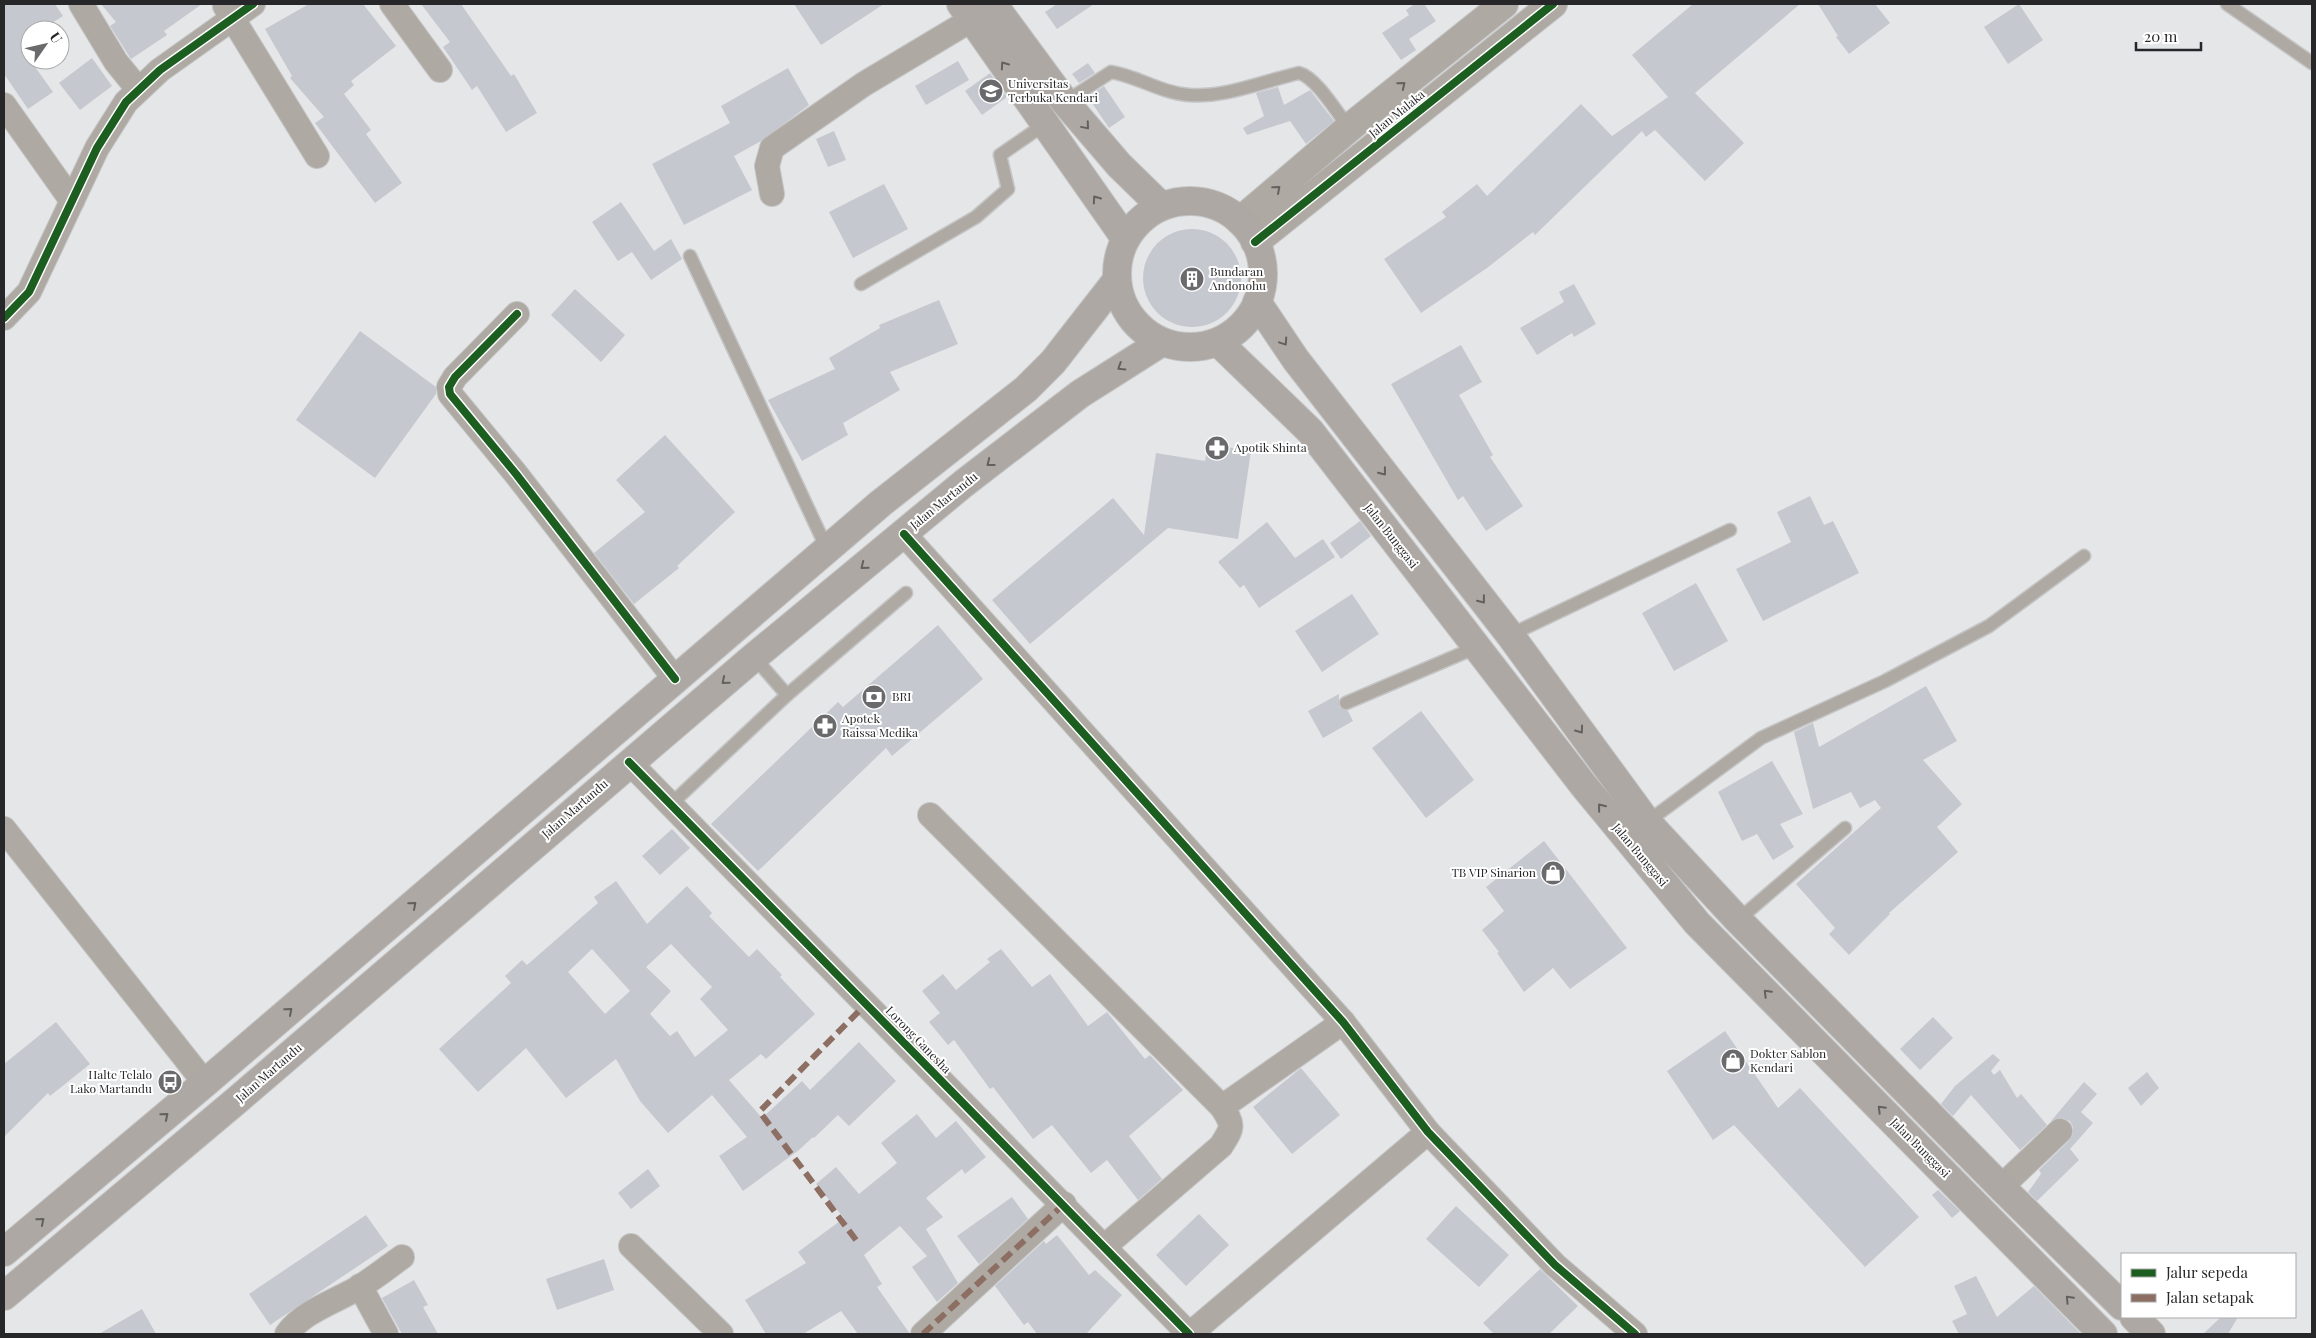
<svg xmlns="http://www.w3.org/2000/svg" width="2316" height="1338" font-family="'Playfair Display',serif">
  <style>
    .building { fill: #c6c8d0; fill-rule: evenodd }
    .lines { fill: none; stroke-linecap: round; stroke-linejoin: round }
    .service-casing { stroke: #c4c4c5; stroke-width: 15 }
    .minor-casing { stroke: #c4c4c5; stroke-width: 26 }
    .tertiary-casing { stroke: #c4c4c5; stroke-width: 30 }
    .trunk-casing { stroke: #c4c4c5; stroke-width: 30 }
    .service { stroke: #aea9a2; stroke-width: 12 }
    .minor { stroke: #aea9a2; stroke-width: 24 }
    .tertiary { stroke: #aea9a2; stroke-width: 28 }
    .trunk { stroke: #ada8a3; stroke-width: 28 }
    .quiet { stroke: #8d6e63; stroke-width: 6; stroke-dasharray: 12 6; stroke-linecap: butt }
    .cycleway-casing { stroke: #fff; stroke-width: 11 }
    .cycleway { stroke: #1b5e20; stroke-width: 8 }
    .oneway { stroke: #636160 }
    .oneway2 { stroke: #64625f }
    .labels { text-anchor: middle; stroke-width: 4; stroke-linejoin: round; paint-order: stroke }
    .poi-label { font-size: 12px; fill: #272729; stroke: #fff; text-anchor: start }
    .street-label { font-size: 12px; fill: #272729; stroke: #fff }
  </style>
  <rect width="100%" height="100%" fill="#e5e6e8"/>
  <g class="building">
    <polygon points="4,4 55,4 63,16 41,30 30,30 30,60 53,92 28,109 4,74"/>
    <polygon points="101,4 202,4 164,31 167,35 131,59 110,26 116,22"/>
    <polygon points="309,4 363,4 396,46 351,81 354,85 344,94 371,130 366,134 402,183 375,203 315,123 324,117 290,78 292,76 265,29"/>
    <polygon points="421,4 461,4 511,76 514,74 537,113 506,132 477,86 472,90 443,47 450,42"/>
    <polygon points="794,4 884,4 821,45"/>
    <polygon points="1057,4 1094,4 1057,29 1045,12"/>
    <polygon points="1415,4 1424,4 1436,21 1409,39 1416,50 1401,60 1382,33 1409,15 1406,10"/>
    <polygon points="1693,4 1800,4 1695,93 1744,143 1705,181 1655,130 1646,137 1642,131 1535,235 1533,232 1487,268 1421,313 1384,259 1446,217 1442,212 1477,184 1487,196 1581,104 1612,136 1668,97 1632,55"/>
    <polygon points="1818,4 1875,4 1890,23 1849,54 1836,37 1838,36"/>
    <polygon points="2019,4 2043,40 2008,64 1984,27"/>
    <polygon points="92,58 112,86 80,110 59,83"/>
    <polygon points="958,61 969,80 926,105 915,86"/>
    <polygon points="1088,63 1095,73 1079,83 1072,74"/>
    <polygon points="788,68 809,105 761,141 734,156 752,190 684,225 652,164 730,123 721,106"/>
    <polygon points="990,73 1007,97 982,115 965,91"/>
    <polygon points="1104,86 1125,117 1109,128 1088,97"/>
    <polygon points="1278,87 1284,105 1310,90 1334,121 1306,144 1290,121 1247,135 1243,128 1264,116 1256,93"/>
    <polygon points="834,131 846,160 828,167 816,139"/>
    <polygon points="884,184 908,229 853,258 829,212"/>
    <polygon points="621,202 654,251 671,239 682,259 651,280 632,252 618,261 592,222"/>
    <circle cx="1192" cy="278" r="49"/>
    <polygon points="1574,284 1596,324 1574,337 1572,333 1537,355 1520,328 1564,302 1559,292"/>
    <polygon points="575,289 625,335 601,362 551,315"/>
    <polygon points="939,300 958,344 890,372 900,390 843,423 848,435 802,461 768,400 835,369 829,358 880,328 879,325"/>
    <polygon points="360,331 436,387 436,394 375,478 296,420"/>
    <polygon points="1461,345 1482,382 1459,395 1493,455 1490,457 1523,506 1486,531 1463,496 1458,500 1391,384"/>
    <polygon points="665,435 735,512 677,566 679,568 634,604 594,553 645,512 616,480"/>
    <polygon points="1208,444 1251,451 1238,539 1168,528 1030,644 992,600 1113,498 1144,535 1156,453 1205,461"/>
    <polygon points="1810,496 1824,525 1833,521 1859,573 1763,621 1736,569 1791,542 1777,512"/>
    <polygon points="1360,521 1371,536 1341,559 1330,543"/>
    <polygon points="1267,522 1295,558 1323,539 1335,557 1259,608 1244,585 1240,588 1218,562"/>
    <polygon points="1696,583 1728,641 1674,671 1642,613"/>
    <polygon points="1352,594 1379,634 1322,672 1295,631"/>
    <polygon points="938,625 983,679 892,756 886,748 758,871 711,824 838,702 843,707"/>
    <polygon points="1926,686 1957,741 1923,760 1962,804 1937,827 1958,852 1889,913 1890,914 1849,955 1829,934 1835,928 1796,884 1881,808 1875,800 1860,808 1851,792 1813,809 1794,732 1813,723 1819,747"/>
    <polygon points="1339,694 1339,707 1348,711 1353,721 1323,738 1308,711"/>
    <polygon points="1421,711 1474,780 1426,818 1372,748"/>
    <polygon points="1772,761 1803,814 1780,824 1794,847 1773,860 1757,834 1742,841 1718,792"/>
    <polygon points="672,829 690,848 660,875 642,856"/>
    <polygon points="1544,841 1627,948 1570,989 1553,968 1524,992 1497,953 1499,952 1482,930 1504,911 1486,887"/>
    <path d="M616,881L647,924L687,886L712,913L709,916L749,957L757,949L782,975L780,977L815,1014L766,1059L761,1054L729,1080L762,1118L802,1081L810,1090L859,1042L896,1081L849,1126L838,1115L814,1138L813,1137L799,1150L743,1191L719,1156L747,1137L712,1095L668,1133L640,1101L616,1059L566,1098L526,1048L478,1092L439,1049L511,983L505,976L522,960L527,965L598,903L594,897ZM671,944L712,987L700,999L728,1030L695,1057L677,1031L670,1036L650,1014L671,991L646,967ZM592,949L630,991L605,1014L568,972Z"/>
    <polygon points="1001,949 1032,987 1050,974 1088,1026 1107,1012 1145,1059 1150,1055 1183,1090 1129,1136 1162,1179 1138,1200 1107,1160 1091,1173 1052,1125 1033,1139 993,1087 990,1089 954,1040 948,1045 929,1022 940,1013 922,991 943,974 956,990 990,962 987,959"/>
    <polygon points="1933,1017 1953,1038 1920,1070 1900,1049"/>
    <polygon points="56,1022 90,1064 50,1096 48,1093 4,1137 4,1064"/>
    <polygon points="1725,1031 1778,1108 1800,1088 1919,1217 1865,1267 1734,1125 1713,1140 1667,1071"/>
    <polygon points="1993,1054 2000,1060 1991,1071 1994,1075 2000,1070 2017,1098 2021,1094 2047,1125 2020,1150 1971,1095 1953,1116 1941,1104 1955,1086"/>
    <polygon points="1301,1068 1340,1115 1292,1154 1253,1107"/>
    <polygon points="2147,1072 2159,1088 2141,1106 2128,1088"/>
    <polygon points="2084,1082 2097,1094 2081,1112 2093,1123 2070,1149 2079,1160 2037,1201 2028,1192 2041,1174 2039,1170 2069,1141 2073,1134 2073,1127 2070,1121 2063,1118 2051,1121"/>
    <polygon points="917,1114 936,1138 956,1121 986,1157 965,1174 962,1169 926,1198 943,1217 926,1229 958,1283 937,1302 912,1267 927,1256 900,1226 864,1255 882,1284 877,1287 910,1334 858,1334 841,1311 803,1334 766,1334 745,1300 806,1263 798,1252 844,1218 816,1184 836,1167 859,1194 897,1163 881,1143"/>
    <polygon points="648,1169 660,1186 631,1209 618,1193"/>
    <polygon points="1938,1190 1960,1211 1952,1218 1932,1195"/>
    <polygon points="1012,1197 1028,1219 979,1264 957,1236"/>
    <polygon points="1456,1206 1509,1255 1479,1287 1426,1239"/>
    <polygon points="1199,1214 1229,1245 1186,1286 1156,1255"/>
    <polygon points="366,1215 388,1246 270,1325 249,1294"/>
    <polygon points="1057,1235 1089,1275 1095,1270 1122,1295 1086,1334 1037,1334 1028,1322 1024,1325 995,1286 1044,1241 1046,1244"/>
    <polygon points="604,1259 614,1290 557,1310 546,1279"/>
    <polygon points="1540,1269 1578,1306 1549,1334 1494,1334 1483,1323"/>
    <polygon points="1976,1276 1997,1317 2034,1286 2081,1334 1959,1334 1952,1321 1967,1314 1954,1286"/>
    <polygon points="414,1280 428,1305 423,1307 438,1334 402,1334 382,1298"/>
    <polygon points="142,1309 156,1334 99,1334"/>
    <polygon points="2221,1317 2238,1317 2228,1334 2203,1334"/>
  </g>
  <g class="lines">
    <defs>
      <g id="service">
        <polyline points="2227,4 2312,63"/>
        <path d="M1065,102L1111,72C1137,76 1161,93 1189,95C1225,98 1264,81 1299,73C1316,77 1338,114 1349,128"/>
        <polyline points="690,256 827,549"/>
        <polyline points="861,284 976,217 1008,189 1000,155 1045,124"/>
        <polyline points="1510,635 1730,530"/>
        <polyline points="754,657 787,695"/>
        <polyline points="1346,703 1477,647"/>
        <polyline points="669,806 787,695 906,593"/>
        <polyline points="1647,822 1761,738 1885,681 1989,626 2084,556"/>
        <polyline points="1738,920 1845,828"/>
      </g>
      <g id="minor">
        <polyline points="81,4 116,62 138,89"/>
        <polyline points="392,4 440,70"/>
        <polyline points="225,6 317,156"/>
        <polyline points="4,105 72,201"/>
        <polyline points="772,194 767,166 772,148 864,84 971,20"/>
        <polyline points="517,314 455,377 449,387 450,394 516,474 675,679"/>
        <polyline points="4,318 29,292 97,148 126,102 160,70 253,4"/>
        <polyline points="904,534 1343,1022 1428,1132 1555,1265 1635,1334"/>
        <polyline points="629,762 1189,1334"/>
        <path d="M930,815L1222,1107C1234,1126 1233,1127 1221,1146L1105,1246"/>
        <polyline points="4,829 205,1083"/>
        <polyline points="1222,1107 1343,1022"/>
        <polyline points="2001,1187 2060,1131"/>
        <polyline points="631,1246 721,1334"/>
        <polyline points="360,1286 386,1334"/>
        <path d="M287,1334C302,1312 336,1301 358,1288C373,1279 388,1267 402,1257"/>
        <polyline points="923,1334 1064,1204"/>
        <polyline points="1190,1334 1428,1132"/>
      </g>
      <g id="tertiary">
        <polyline points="1240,221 1349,128 1504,4"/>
        <polyline points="1255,242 1553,4"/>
      </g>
      <g id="trunk">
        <polyline points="961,4 1125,238"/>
        <polyline points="993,4 1065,102 1119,165 1161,206"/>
        <circle cx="1190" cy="274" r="73"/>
        <polyline points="1257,302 1296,360 1510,635 1647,822 1738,920 2001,1187 2122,1306"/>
        <polyline points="1218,342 1310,431 1584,786 1697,923 2103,1334"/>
        <polyline points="4,1252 205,1083 881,503 1026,389 1053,362 1117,280"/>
        <polyline points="4,1296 236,1101 754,657 963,484 1080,394 1162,342"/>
        <polyline points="2134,1317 2151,1334"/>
      </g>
    </defs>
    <use href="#service" class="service-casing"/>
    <use href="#minor" class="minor-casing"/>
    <use href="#tertiary" class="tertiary-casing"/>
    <use href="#trunk" class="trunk-casing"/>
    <use href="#service" class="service"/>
    <use href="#minor" class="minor"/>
    <use href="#tertiary" class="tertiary"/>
    <use href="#trunk" class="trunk"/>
    <g class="quiet">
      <polyline points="856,1240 762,1115 761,1110 867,1003"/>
      <polyline points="923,1334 1064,1204"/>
    </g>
    <defs>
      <g id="cycleway">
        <polyline points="1255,242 1553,4"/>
        <polyline points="517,314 455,377 449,387 450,394 516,474 675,679"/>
        <polyline points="4,318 29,292 97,148 126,102 160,70 253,4"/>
        <polyline points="904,534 1343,1022 1428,1132 1555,1265 1635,1334"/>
        <polyline points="629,762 1189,1334"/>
      </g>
    </defs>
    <use href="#cycleway" class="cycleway-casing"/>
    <use href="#cycleway" class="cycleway"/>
  </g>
  <defs><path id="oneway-chevron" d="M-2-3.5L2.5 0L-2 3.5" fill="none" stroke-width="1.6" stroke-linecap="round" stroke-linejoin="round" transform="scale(1.25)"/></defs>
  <g class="oneway">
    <use href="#oneway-chevron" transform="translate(1004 65) rotate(-125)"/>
    <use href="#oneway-chevron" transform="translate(1086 126) rotate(50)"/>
    <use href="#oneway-chevron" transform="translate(1096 199) rotate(-125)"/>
    <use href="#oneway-chevron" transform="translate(1284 342) rotate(56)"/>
    <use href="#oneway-chevron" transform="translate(1121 367) rotate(148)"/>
    <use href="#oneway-chevron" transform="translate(990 463) rotate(142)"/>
    <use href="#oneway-chevron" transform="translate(1383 472) rotate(52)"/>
    <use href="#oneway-chevron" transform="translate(864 566) rotate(141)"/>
    <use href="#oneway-chevron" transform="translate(1482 600) rotate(52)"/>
    <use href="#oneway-chevron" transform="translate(725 681) rotate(140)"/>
    <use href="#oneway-chevron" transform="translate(1580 730) rotate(54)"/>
    <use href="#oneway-chevron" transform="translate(1601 807) rotate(-129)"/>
    <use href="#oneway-chevron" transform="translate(413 905) rotate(-41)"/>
    <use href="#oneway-chevron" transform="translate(1767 993) rotate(-135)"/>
    <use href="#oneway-chevron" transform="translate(289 1011) rotate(-41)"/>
    <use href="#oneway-chevron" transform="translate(1881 1109) rotate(-135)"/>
    <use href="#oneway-chevron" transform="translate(165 1116) rotate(-40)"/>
    <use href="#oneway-chevron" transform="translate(41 1221) rotate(-40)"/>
    <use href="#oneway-chevron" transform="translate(2069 1299) rotate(-134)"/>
  </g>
  <g class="oneway2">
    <use href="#oneway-chevron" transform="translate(1402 85) rotate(-39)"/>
    <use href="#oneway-chevron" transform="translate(1277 189) rotate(-41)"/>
  </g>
  <defs>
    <symbol id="university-disc" viewBox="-11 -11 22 22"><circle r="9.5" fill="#6a6a6c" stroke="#fff"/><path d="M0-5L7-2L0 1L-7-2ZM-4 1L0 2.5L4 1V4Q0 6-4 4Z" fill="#fff"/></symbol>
    <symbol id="building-disc" viewBox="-11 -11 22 22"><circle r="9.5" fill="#6a6a6c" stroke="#fff"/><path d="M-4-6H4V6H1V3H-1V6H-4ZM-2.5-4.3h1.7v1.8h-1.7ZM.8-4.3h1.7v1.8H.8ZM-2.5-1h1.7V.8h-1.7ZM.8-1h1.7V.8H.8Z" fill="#fff"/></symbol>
    <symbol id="pharmacy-disc" viewBox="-11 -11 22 22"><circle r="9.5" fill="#6a6a6c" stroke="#fff"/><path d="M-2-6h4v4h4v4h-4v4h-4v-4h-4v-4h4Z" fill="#fff"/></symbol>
    <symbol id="bank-disc" viewBox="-11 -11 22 22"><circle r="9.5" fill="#6a6a6c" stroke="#fff"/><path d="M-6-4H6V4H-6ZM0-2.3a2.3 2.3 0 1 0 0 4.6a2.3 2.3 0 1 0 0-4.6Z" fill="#fff"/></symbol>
    <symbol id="shop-disc" viewBox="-11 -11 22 22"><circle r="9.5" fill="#6a6a6c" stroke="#fff"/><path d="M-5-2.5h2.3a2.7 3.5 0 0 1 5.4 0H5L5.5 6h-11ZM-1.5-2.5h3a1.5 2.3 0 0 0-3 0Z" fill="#fff"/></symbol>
    <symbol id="bus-disc" viewBox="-11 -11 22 22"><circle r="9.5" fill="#6a6a6c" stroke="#fff"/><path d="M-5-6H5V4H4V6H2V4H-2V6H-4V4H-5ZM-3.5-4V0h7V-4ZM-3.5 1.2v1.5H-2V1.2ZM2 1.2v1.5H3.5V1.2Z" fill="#fff"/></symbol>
  </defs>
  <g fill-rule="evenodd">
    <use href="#university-disc" x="977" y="77" width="28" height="28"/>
    <use href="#building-disc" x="1178" y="265" width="28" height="28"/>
    <use href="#pharmacy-disc" x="1203" y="434" width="28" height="28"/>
    <use href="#bank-disc" x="860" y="683" width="28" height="28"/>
    <use href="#pharmacy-disc" x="811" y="712" width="28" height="28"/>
    <use href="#shop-disc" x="1539" y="859" width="28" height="28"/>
    <use href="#shop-disc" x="1719" y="1047" width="28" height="28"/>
    <use href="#bus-disc" x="156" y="1068" width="28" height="28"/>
  </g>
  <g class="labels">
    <g class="poi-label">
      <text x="1008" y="88">Universitas<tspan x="1008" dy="14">Terbuka Kendari</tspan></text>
      <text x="1210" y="276">Bundaran<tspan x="1210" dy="14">Andonohu</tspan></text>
      <text x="1234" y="452">Apotik Shinta</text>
      <text x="892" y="701">BRI</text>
      <text x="842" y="723">Apotek<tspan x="842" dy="14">Raissa Medika</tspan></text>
      <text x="1536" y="877" text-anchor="end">TB VIP Sinarion</text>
      <text x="1750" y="1058">Dokter Sablon<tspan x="1750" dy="14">Kendari</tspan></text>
      <text x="152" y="1079" text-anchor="end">Halte Telalo<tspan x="152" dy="14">Lako Martandu</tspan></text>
    </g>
    <g class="street-label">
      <text transform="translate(1397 114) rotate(-39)" y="4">Jalan Malaka</text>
      <text transform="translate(944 501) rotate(-39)" y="4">Jalan Martandu</text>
      <text transform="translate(1391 536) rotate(52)" y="4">Jalan Bunggasi</text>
      <text transform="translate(575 809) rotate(-41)" y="4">Jalan Martandu</text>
      <text transform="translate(1640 855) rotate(50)" y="4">Jalan Bunggasi</text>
      <text transform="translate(918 1040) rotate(46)" y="4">Lorong Ganesha</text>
      <text transform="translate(269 1073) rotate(-41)" y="4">Jalan Martandu</text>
      <text transform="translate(1920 1148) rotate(45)" y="4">Jalan Bunggasi</text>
    </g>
  </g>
  <rect width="2316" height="1338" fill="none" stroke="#272729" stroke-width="10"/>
  <rect x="2121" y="1253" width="175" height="65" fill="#ffffff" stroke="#a9a9a9"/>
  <rect x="2131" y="1269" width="25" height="8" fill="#1b5e20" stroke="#a9a9a9"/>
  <text x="2166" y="1278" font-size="15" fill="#272729">Jalur sepeda</text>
  <rect x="2131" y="1294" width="25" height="8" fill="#8d6e63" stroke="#a9a9a9"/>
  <text x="2166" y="1303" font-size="15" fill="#272729">Jalan setapak</text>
  <g transform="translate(45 45) rotate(56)"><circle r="24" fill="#ffffff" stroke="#a9a9a9"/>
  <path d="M0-4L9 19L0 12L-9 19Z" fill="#6a6a6c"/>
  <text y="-8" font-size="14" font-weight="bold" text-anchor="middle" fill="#272729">U</text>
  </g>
  <path d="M2136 42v8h65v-8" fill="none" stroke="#272729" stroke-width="2.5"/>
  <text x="2144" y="42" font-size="15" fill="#272729" stroke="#ffffff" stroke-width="4" paint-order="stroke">20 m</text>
</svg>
